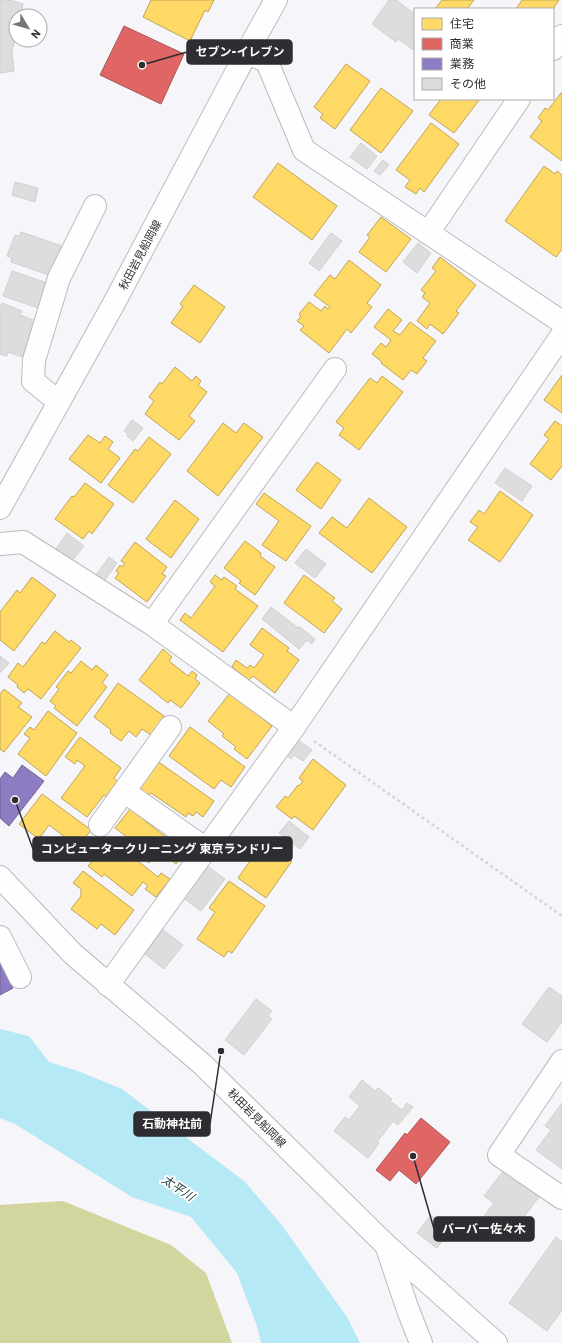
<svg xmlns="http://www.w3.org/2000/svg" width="562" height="1343" font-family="'IBM Plex Sans','Noto Sans JP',sans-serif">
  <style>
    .forest { fill: #d2d59d }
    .water { fill: #b5e9f6 }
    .homes { fill: #ffd966; stroke: #c0a556 }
    .shops { fill: #e06666; stroke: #ab5556 }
    .offices { fill: #8e7cc3; stroke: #716497 }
    .building { fill: #dedddd; stroke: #d1d0d0 }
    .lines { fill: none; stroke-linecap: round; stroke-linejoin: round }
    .minor-casing { stroke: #bbbbbf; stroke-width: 24 }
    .primary-casing { stroke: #bbbbbf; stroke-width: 24 }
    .path { stroke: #d5d5d7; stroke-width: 2.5; stroke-dasharray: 3 3; stroke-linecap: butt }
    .minor { stroke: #fefefe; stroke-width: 22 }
    .primary { stroke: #fefefe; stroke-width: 22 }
    .labels { text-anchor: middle; stroke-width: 4; stroke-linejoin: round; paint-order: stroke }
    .street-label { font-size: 11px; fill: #2e2d31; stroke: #fff }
    .water-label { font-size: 12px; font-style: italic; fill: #20383f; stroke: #fff }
    .leader { fill: none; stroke: #2e2d31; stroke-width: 1.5 }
    .callout-dot { fill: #2e2d31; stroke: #fff; stroke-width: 1.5 }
    .callout { fill: #2e2d31; stroke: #2e2d31; stroke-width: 1.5 }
    .callout-label { font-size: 12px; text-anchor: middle; font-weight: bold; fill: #fff }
  </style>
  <rect width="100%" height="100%" fill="#f6f6fa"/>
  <polygon class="forest" points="63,1201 171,1245 206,1273 232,1343 0,1343 0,1205"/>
  <polygon class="water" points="0,1029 29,1036 49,1062 78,1071 122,1089 244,1181 281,1224 347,1317 360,1343 261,1343 257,1326 237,1273 191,1217 132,1197 15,1124 0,1118"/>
  <g class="homes">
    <polygon points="151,0 214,0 208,12 205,10 190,41 143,17"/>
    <polygon points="442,0 474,0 467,9 435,9"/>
    <polygon points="522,0 559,0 553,9 516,9"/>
    <polygon points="346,64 370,81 335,129 320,118 323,114 314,107"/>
    <polygon points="381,88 413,111 381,153 350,130"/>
    <polygon points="561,93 562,93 562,161 530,137 542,121 538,118 545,108 548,110"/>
    <polygon points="441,99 480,99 454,133 429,115"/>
    <polygon points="431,123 459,144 424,192 420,188 416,194 405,187 410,180 396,170"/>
    <polygon points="278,163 337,206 312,240 253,197"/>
    <polygon points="544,166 555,174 557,171 562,175 562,249 556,257 505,221"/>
    <polygon points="381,217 411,239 386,272 359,252 370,237 367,235"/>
    <polygon points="440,257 476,285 456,311 459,313 443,334 430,324 427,329 417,321 430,303 422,297 425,293 421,290 436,271 432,268"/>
    <polygon points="349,260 381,285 367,303 372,307 351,333 347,329 329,353 300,330 304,326 297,321 301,316 299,314 309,302 321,311 325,306 328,309 330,307 314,295 330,275 335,279"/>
    <polygon points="194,285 225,307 200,343 171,323 183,306 180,304"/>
    <polygon points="388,309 402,320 393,331 400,335 410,322 436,341 423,358 427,361 417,374 411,370 403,380 381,363 382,362 372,354 381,343 386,347 391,340 374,327"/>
    <polygon points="175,367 192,381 196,376 201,381 198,385 207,392 189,416 195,421 179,440 145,414 154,401 149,397 160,382 162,384"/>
    <polygon points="562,375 562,413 544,400"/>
    <polygon points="382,376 403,392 359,450 339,435 344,428 336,422 370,378 377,383"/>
    <polygon points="555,421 562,426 562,466 551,480 530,464 549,439 544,435"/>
    <polygon points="223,423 236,433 244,423 263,437 218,496 187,471"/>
    <polygon points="88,435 100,443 105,436 113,442 108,449 120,458 101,483 69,459"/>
    <polygon points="149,437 171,454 133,503 108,485 135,449 138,451"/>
    <polygon points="317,462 341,480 321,509 296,490"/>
    <polygon points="85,483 114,504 92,534 89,531 83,539 55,519 72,496 74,497"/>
    <polygon points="500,491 533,515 500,562 468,540 478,527 470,522 479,510 484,514"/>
    <polygon points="264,493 311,526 286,561 262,545 279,521 256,504"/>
    <polygon points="369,498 407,527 372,573 319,533 332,517 347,528"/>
    <polygon points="175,500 199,519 171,558 146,539"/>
    <polygon points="245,541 261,553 260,556 275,567 255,595 239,583 241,581 224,568"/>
    <polygon points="135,542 167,567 162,574 166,576 147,602 115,578 119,573 116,571 120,565 122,567 125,563 121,561"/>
    <polygon points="215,575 222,580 224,577 237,586 235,589 258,606 223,652 180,620 185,613 191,618 215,586 210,582"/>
    <polygon points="304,575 335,598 332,601 342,609 324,633 284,603"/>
    <polygon points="32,577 56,595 14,651 0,640 0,612 17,590 20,593"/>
    <polygon points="262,628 289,648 287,651 299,660 275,693 253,676 249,680 232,667 236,660 247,668 250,665 254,668 264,655 250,645"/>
    <polygon points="55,631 69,642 71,640 81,648 41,699 28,689 24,693 17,687 18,685 8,677 18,663 23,667 42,642 45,644"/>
    <polygon points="163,649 172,657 169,661 188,676 192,671 197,675 195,679 200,683 181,708 170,700 168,703 139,680"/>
    <polygon points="81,661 92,670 96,665 108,675 102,683 107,687 77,726 54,708 56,706 50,701 59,689 56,687 68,671 71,673"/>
    <polygon points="118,683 164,716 151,735 142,729 136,737 129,731 121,741 110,733 111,730 94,717"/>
    <polygon points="4,689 22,703 18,707 32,717 4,752 0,749 0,694"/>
    <polygon points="230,693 272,726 247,759 234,749 236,747 222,736 224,734 208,721"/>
    <polygon points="48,711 77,733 46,776 18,754 30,738 24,734 30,727 34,730"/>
    <polygon points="190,727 245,767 231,787 221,780 214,789 169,756"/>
    <polygon points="80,737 121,768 114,778 118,782 106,797 104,795 87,817 61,798 85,766 77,760 75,764 65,757"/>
    <polygon points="313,759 346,785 313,830 294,816 292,819 276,807 285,796 288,798 298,785 299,786 303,781 299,778"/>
    <polygon points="157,761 214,801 203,817 196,812 193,816 188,813 186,817 151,793 148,796 138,789"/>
    <polygon points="42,794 91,830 78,847 49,825 39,839 19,824"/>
    <polygon points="130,809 185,852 176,864 159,850 149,863 143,858 147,852 115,828"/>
    <polygon points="110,839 158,877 161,873 170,879 156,897 145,889 148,886 143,882 132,896 104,874 102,877 88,866"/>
    <polygon points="264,841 292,861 266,898 238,878"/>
    <polygon points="83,871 134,910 115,935 101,924 97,929 71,909 81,896 81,889 73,883"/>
    <polygon points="229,881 265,906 232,953 228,951 224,957 197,939 215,912 209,908"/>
  </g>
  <g class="shops">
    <polygon points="124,26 184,54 161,104 100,75"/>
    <polygon points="421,1118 450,1142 416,1184 399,1170 390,1181 376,1170 405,1133 407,1135"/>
  </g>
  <g class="offices">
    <polygon points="22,765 44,781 9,826 0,818 0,779 5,772 13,778"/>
    <polygon points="0,963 13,988 0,995"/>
  </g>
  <g class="building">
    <polygon points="0,0 10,0 23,4 21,16 16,16 16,35 12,51 14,71 0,73"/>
    <polygon points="389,0 396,0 415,14 415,51 398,39 396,42 372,24"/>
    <polygon points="361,143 377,156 367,169 350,157"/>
    <polygon points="383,160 389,165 380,175 374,171"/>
    <polygon points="15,182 38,188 35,202 12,195"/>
    <polygon points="21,232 62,246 52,276 11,262 12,258 7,256 15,235 19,236"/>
    <polygon points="331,233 342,241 319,271 309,263"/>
    <polygon points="418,243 431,253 417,273 403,262"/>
    <polygon points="12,271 47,283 38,308 3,296"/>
    <polygon points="2,303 22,311 20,315 36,321 22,357 8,352 7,356 0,354 0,307"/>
    <polygon points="132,420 143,428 133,441 127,436 128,434 124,431"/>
    <polygon points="505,468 532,486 522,501 495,483"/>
    <polygon points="67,533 84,546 72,561 56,549"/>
    <polygon points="306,549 326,564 315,578 295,563"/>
    <polygon points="109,557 117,563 104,581 96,575"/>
    <polygon points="271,607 298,628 300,627 315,639 312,644 307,640 299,649 262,619"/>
    <polygon points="0,656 9,663 0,673"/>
    <polygon points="295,738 312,750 303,761 294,755 291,759 284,753"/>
    <polygon points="289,821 309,837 300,849 279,833"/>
    <polygon points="206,865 225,879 201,911 182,897"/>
    <polygon points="163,930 183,945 164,969 145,954"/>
    <polygon points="549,987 562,996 562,1022 547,1042 522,1024"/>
    <polygon points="256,999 272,1011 268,1016 272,1019 244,1055 225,1040"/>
    <polygon points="362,1080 375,1091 378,1088 392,1099 390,1101 402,1110 407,1103 413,1107 398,1125 393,1121 377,1142 379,1143 368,1158 334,1131 345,1117 349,1120 360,1106 349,1097"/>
    <polygon points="562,1103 562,1169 536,1150 551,1130 545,1126"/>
    <polygon points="506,1168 524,1185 539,1197 506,1240 481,1220 494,1203 484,1196"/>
    <polygon points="431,1215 450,1230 437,1248 417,1233"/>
    <polygon points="556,1237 562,1242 562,1310 547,1331 509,1303"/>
  </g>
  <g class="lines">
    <defs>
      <g id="minor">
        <polyline points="553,49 562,36"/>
        <polyline points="247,52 267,62 304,150 562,322"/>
        <polyline points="428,233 519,99"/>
        <polyline points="59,402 33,381 34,360 59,278 95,206"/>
        <polyline points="0,544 23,542 152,624 294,727"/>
        <polyline points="152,624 335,369"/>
        <polyline points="125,792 206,849"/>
        <polyline points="100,825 170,727"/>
        <polyline points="0,937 20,977"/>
        <polyline points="108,985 294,727 562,335"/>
        <polyline points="562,1061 499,1155 562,1198"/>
        <polyline points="386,1245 408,1310 421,1343"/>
      </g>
      <g id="primary">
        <polyline points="0,508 113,305 247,52 276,0"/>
        <polyline points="0,877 73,954 202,1064 386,1245 496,1343"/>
      </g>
    </defs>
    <use href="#minor" class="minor-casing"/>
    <use href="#primary" class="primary-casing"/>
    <polyline class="path" points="314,741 562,916"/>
    <use href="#minor" class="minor"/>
    <use href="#primary" class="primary"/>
  </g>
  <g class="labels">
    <g class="street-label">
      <text transform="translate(140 255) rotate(-62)" y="4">秋田岩見船岡線</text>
      <text transform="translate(257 1118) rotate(45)" y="4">秋田岩見船岡線</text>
    </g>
    <g class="water-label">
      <text transform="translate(178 1188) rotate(34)" y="4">太平川</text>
    </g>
  </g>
  <path class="leader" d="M142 65L187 52M15 800L33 849M221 1051L210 1124M413 1156L434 1229"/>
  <g class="callout-dot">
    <circle cx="142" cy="65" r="4"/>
    <circle cx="15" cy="800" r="4"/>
    <circle cx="221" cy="1051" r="4"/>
    <circle cx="413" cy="1156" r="4"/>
  </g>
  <g class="callout">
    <rect x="187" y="40" width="105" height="24" rx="4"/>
    <rect x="33" y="837" width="259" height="24" rx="4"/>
    <rect x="134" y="1112" width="76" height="24" rx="4"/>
    <rect x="434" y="1217" width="100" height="24" rx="4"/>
  </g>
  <g class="callout-label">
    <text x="240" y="56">セブン-イレブン</text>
    <text x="162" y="853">コンピュータークリーニング 東京ランドリー</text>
    <text x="172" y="1128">石動神社前</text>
    <text x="484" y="1233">バーバー佐々木</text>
  </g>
  <rect x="414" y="8" width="140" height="92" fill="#ffffff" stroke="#ababad"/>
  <rect x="422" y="18" width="20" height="12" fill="#ffd966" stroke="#ababad"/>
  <text x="450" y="28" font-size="12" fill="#2e2d31">住宅</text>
  <rect x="422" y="38" width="20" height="12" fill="#e06666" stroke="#ababad"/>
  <text x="450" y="48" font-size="12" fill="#2e2d31">商業</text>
  <rect x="422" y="58" width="20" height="12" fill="#8e7cc3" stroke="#ababad"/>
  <text x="450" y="68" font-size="12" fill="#2e2d31">業務</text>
  <rect x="422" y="78" width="20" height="12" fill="#dedddd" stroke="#ababad"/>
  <text x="450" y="88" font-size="12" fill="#2e2d31">その他</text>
  <g transform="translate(28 28) rotate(128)"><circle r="19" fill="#ffffff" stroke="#ababad"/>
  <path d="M0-3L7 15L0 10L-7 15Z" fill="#747377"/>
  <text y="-6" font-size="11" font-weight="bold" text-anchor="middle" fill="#2e2d31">N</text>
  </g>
</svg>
